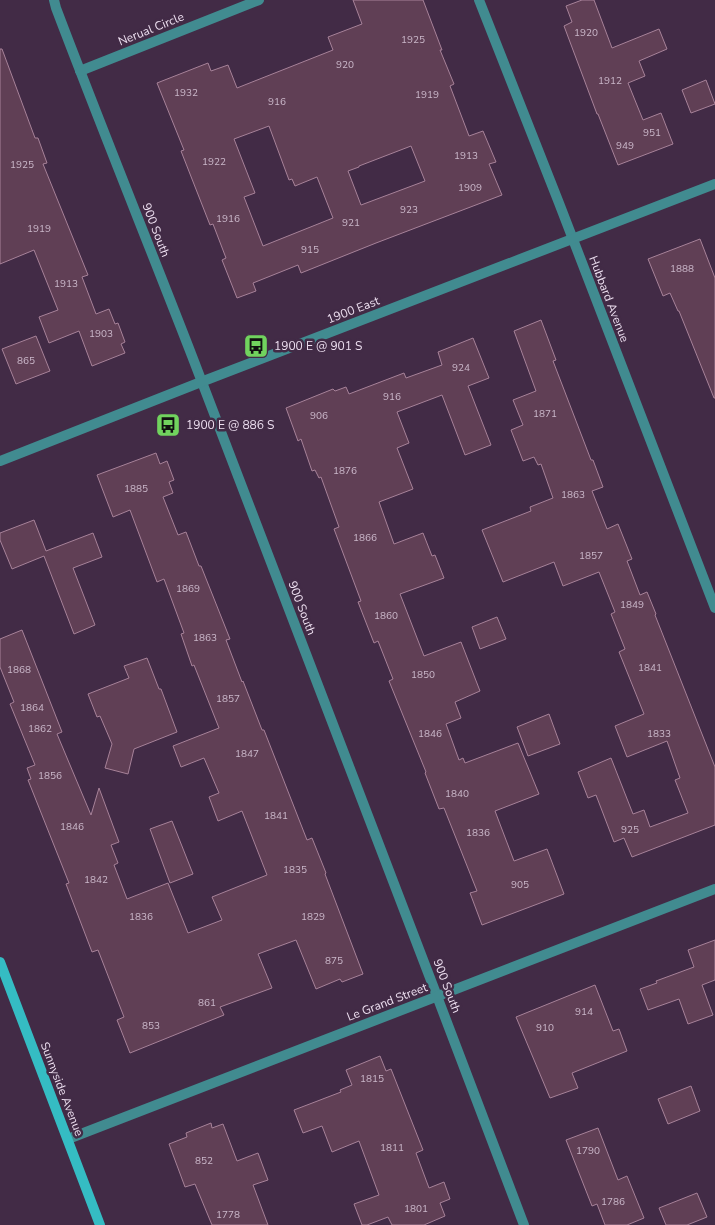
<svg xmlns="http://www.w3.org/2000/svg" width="715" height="1225" font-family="'Nunito Sans',sans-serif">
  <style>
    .building { fill: #603f55; stroke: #a78299; fill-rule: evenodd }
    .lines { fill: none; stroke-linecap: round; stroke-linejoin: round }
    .street { stroke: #418b90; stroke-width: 10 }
    .secondary { stroke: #35bcc3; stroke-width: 10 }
    .labels { text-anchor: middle; stroke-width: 5; stroke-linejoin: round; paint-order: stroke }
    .number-label { font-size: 10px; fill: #cab7c9 }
    .street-label { font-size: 12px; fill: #eddff0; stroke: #422b46 }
    .poi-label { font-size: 12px; fill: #eddff0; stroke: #422b46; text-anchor: start }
  </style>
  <rect width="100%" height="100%" fill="#422b46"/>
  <g class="building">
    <path d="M353,0H423L442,50H440L454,84L450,86L469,136L483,131L496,162L489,164L502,195L376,243L301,273L298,265L253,283L256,291L237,298L222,260L226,258L213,224L210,225L181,151L184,150L157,83L208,63L211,71L228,65L237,88L333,50L328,37L362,24ZM269,126L289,180L292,179L295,186L317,177L333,218L263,246L244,197L255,193L234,139ZM411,146L425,181L361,205L348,171L359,167V166Z"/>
    <polygon points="582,0 594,0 612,48 659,29 667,49 639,61 645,76 628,83 643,120 661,113 673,144 618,165 598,114 597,114 564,26 572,22 566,6"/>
    <polygon points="0,49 2,49 35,138 38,138 47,163 43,164 88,275 82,277 96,314 109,309 115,324 118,323 125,342 121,344 125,353 92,366 79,331 49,343 39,317 58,310 34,250 0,264"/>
    <polygon points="706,80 715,104 691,113 682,90"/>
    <polygon points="700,239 715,278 715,398 714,398 679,311 678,311 670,293 663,296 648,259"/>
    <polygon points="541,320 556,360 553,361 591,460 593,460 603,487 592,491 607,529 618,524 632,559 627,561 640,595 647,592 656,614 655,615 715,767 715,825 632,857 624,838 614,842 596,795 588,798 578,772 611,758 633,814 644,810 650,827 688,813 675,780 680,778 667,741 627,757 615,726 644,714 619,652 625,649 611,614 615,612 599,572 563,586 554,562 503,582 482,530 531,511 530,507 553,498 541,464 538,465 534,457 523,461 511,430 523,425 513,400 536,391 514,331"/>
    <polygon points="36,336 50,371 16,384 2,349"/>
    <polygon points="473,338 489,378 468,386 491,445 465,455 442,395 397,412 409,443 397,448 413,489 379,502 394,544 423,533 432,556 435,555 444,578 400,594 424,656 461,642 480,691 455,702 461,718 446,724 459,760 463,758 465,763 518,743 539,794 495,811 514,861 547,849 564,894 482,925 470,893 477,891 444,808 439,809 425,773 426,772 389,681 393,679 378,641 374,643 358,602 361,601 334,529 339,527 321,477 319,478 315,470 312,471 301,439 298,441 286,408 333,389 335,391 346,387 349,394 404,373 406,378 442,365 438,352"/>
    <polygon points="156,453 160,464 167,461 174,480 169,482 173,493 163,497 178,535 186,532 199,566 201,566 230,639 226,640 242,682 243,681 262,730 264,730 307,840 312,838 326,873 325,874 363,974 342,982 340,979 316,989 296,940 258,954 272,988 220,1007 224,1015 130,1053 117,1020 124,1017 98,950 92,952 66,884 69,883 28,780 31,779 27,768 35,765 10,704 14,702 0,667 0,639 22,630 62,732 57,734 91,815 99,788 119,842 111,845 118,863 114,865 127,899 168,883 188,933 222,920 212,897 267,875 242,811 218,821 209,797 219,793 204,758 181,767 173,746 219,728 194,665 192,666 181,634 184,633 164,579 157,582 130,510 113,517 97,475"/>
    <polygon points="34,520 46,551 93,533 102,557 73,568 95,625 74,634 44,556 12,569 0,540 0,533"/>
    <polygon points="497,617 506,639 480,649 472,627"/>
    <polygon points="147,658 159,689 161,689 177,732 134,749 128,774 105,768 112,744 100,716 97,717 88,694 129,678 124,666"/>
    <polygon points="549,714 560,744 528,756 517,727"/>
    <polygon points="172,821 193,874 170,883 150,829"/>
    <polygon points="715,940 715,980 702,985 713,1015 688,1024 679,999 648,1010 640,989 657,983 656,981 694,967 688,950"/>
    <polygon points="595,985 613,1031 619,1029 627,1051 572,1073 578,1088 550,1098 516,1017"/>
    <polygon points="380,1056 386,1071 391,1069 423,1150 416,1153 429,1188 444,1182 450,1199 440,1203 445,1216 424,1225 392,1225 388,1217 367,1225 362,1225 354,1204 379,1195 359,1141 332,1152 322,1126 303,1133 294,1110 341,1092 340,1090 352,1085 346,1070"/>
    <polygon points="691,1086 700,1111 668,1124 658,1099"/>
    <polygon points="211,1123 212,1128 223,1124 237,1161 258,1153 268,1180 253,1185 268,1225 212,1225 195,1184 185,1187 169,1144 187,1137 186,1133"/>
    <polygon points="598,1128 618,1180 627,1176 644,1218 627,1225 605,1225 597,1204 592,1206 566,1140"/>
    <polygon points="697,1193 707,1217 687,1225 666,1225 659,1208"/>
  </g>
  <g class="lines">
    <g class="street">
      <path d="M54,0L56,8C100,124 147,240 192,356C303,645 414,935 524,1225"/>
      <polyline points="479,0 559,203 715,608"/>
      <polyline points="80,71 259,0"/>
      <polyline points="0,461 201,382 715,184"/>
      <polyline points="68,1139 715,889"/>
    </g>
    <polyline class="secondary" points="0,962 100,1225"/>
  </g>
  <defs>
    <symbol id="bus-square" viewBox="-11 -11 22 22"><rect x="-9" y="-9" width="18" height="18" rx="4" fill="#71d35e" stroke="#422b46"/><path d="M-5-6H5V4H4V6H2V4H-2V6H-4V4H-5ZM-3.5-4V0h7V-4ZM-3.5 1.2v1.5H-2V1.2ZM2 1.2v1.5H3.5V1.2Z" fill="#111"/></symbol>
  </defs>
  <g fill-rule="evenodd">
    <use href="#bus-square" x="242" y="332" width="28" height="28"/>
    <use href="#bus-square" x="154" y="411" width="28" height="28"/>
  </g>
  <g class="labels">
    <g class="number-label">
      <text x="586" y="36">1920</text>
      <text x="413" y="43">1925</text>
      <text x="345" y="68">920</text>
      <text x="610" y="84">1912</text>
      <text x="186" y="96">1932</text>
      <text x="427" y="98">1919</text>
      <text x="277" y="105">916</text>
      <text x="652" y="136">951</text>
      <text x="625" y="149">949</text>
      <text x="466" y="159">1913</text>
      <text x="214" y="165">1922</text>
      <text x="22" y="168">1925</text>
      <text x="470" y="191">1909</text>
      <text x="409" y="213">923</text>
      <text x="228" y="222">1916</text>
      <text x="351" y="226">921</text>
      <text x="39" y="232">1919</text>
      <text x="310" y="253">915</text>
      <text x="682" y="272">1888</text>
      <text x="66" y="287">1913</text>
      <text x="101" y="337">1903</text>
      <text x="26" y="364">865</text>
      <text x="461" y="371">924</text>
      <text x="392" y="400">916</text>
      <text x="545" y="417">1871</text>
      <text x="319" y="419">906</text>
      <text x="345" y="474">1876</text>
      <text x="136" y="492">1885</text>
      <text x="573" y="498">1863</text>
      <text x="365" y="541">1866</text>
      <text x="591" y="559">1857</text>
      <text x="188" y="592">1869</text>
      <text x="632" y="608">1849</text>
      <text x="386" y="619">1860</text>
      <text x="205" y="641">1863</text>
      <text x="650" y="671">1841</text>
      <text x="19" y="673">1868</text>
      <text x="423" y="678">1850</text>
      <text x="228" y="702">1857</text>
      <text x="32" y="711">1864</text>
      <text x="40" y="732">1862</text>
      <text x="430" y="737">1846</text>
      <text x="659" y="737">1833</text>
      <text x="247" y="757">1847</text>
      <text x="50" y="779">1856</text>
      <text x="457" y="797">1840</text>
      <text x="276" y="819">1841</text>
      <text x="72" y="830">1846</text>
      <text x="630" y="833">925</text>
      <text x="478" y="836">1836</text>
      <text x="295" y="873">1835</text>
      <text x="96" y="883">1842</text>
      <text x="520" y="888">905</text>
      <text x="141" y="920">1836</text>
      <text x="313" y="920">1829</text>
      <text x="334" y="964">875</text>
      <text x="207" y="1006">861</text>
      <text x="584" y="1015">914</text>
      <text x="151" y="1029">853</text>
      <text x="545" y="1031">910</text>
      <text x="372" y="1082">1815</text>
      <text x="392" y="1151">1811</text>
      <text x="588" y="1154">1790</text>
      <text x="204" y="1164">852</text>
      <text x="613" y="1205">1786</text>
      <text x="416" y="1212">1801</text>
      <text x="228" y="1218">1778</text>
    </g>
    <g class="street-label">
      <text transform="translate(151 29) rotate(-22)" y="4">Nerual Circle</text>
      <text transform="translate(156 230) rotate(69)" y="4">900 South</text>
      <text transform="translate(609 299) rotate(69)" y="4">Hubbard Avenue</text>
      <text transform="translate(353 310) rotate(-21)" y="4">1900 East</text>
      <text transform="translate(302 608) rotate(69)" y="4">900 South</text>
      <text transform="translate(447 986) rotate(69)" y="4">900 South</text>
      <text transform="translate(387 1002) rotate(-21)" y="4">Le Grand Street</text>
      <text transform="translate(62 1089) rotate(69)" y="4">Sunnyside Avenue</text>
    </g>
    <g class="poi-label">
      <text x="274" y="350">1900 E @ 901 S</text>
      <text x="186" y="429">1900 E @ 886 S</text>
    </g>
  </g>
</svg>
